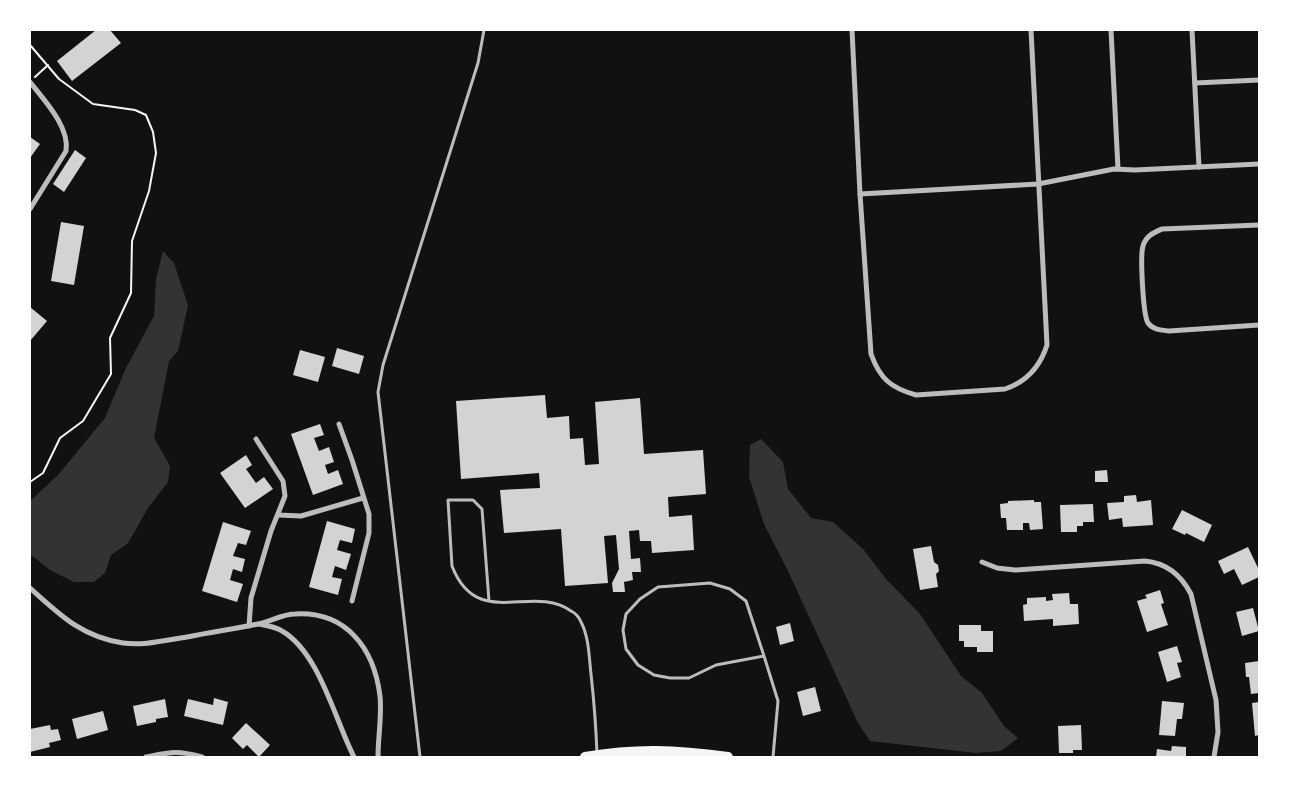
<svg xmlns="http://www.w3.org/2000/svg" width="1289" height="787" font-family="Ubuntu,sans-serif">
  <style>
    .water { fill: #333 }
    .building { fill: #d3d3d3 }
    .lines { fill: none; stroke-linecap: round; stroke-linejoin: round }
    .path { stroke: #f5f5f5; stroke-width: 2 }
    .service { stroke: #bcbcbc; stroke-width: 3 }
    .minor { stroke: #bcbcbc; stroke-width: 5 }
    .secondary { stroke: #f5f5f5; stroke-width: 10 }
  </style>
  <rect width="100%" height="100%" fill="#111"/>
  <g class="water">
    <polygon points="163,251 174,263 188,305 178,351 169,361 154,438 170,466 168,482 148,508 128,543 111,555 105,573 94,582 74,582 50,570 30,554 30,501 58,475 105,418 125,370 154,316 156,279"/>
    <polygon points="761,439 783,462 788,489 811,518 833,522 863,549 887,580 920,614 961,676 982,693 1004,726 1018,738 1001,751 976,753 870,741 858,723 788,571 764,524 749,477 750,445"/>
  </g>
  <g class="building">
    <polygon points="96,30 110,30 121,43 72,81 57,61"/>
    <polygon points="30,137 40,144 30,158"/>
    <polygon points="75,150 86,158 64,192 53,184"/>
    <polygon points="61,222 84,226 74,285 51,281"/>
    <polygon points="30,307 47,321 30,341"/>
    <polygon points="337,348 364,356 359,374 332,366"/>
    <polygon points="300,350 325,357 318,382 293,375"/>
    <polygon points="545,395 547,418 569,416 570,439 583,438 585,465 599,464 595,402 640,398 644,454 703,450 706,494 668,497 669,517 692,515 694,550 652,553 651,541 640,541 639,530 629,531 631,559 640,558 641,572 632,572 633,580 624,582 625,592 613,592 612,583 619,569 616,535 604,536 608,583 565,586 561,529 504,533 500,490 540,488 539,473 461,479 456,401"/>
    <polygon points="320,424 324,435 314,438 319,451 329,447 334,462 325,465 328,474 338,470 343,484 313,495 291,434"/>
    <polygon points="246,455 252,465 246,469 256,483 264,477 273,489 245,508 220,473"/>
    <polygon points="1107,470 1108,482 1095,482 1095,471"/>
    <polygon points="1136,495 1137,502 1151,500 1153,525 1123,527 1122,518 1109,520 1107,503 1124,502 1124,496"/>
    <polygon points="1034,500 1034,502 1041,502 1043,529 1030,530 1029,523 1023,523 1023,530 1007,530 1006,518 1001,518 1000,504 1008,503 1008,501"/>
    <polygon points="1093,504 1094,522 1083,522 1083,526 1077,526 1077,532 1061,532 1060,505"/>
    <polygon points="1182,510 1212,525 1204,542 1186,533 1185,535 1172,529"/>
    <polygon points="327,521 355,529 352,543 340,540 337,550 351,554 346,570 335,566 332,577 342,579 338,595 309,587"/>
    <polygon points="223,522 251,531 246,545 238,543 233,556 245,559 242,572 233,569 230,580 243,584 237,602 202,591"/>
    <polygon points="931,546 934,562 938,565 939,571 936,574 938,587 920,590 913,549"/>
    <polygon points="1248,547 1259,570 1259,577 1242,585 1234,569 1224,574 1218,561"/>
    <polygon points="1160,590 1164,603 1161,604 1168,625 1147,632 1137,601 1147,598 1145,595"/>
    <polygon points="1069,593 1070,604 1078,604 1079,624 1053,626 1053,619 1024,621 1023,605 1027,604 1027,598 1046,597 1046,601 1053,600 1052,594"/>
    <polygon points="1253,608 1259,631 1242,636 1236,612"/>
    <polygon points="790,623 794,641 780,645 776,627"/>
    <polygon points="959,625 981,625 981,631 993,631 993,652 977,652 977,647 964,647 964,641 959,641"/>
    <polygon points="1177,646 1182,662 1177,663 1181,677 1167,682 1158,652"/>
    <polygon points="1259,661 1259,693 1251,694 1249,677 1246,677 1245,663"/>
    <polygon points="815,687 821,711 803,716 797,692"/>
    <polygon points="214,698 228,702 223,725 184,716 188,699 213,705"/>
    <polygon points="165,699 168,717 156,719 156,722 137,726 133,706"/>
    <polygon points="1162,701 1184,703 1182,719 1177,719 1175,736 1159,735"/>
    <polygon points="1259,702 1259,735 1255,736 1252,703"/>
    <polygon points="103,711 108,730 77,739 72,719"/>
    <polygon points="246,723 270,745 259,757 247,745 243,749 232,738"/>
    <polygon points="50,725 51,730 58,729 61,740 49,743 50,747 30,752 30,729"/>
    <polygon points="1081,725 1082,750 1073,750 1073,753 1059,753 1058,726"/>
    <polygon points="1172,746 1186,747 1186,757 1156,757 1157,749 1171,751"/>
  </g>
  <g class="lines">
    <g class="path">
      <polyline points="30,45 59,79 93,104 135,110 146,115 153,132 156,153 149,191 132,241 131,293 110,338 111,374 83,421 60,438 43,473 30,482"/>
      <polyline points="35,77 48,65"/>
    </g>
    <g class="service">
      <path d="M489,601L482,509L473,500H448L452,566C477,631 532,583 571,611C575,613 579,617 581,622C589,637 589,657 591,674C594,701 596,727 597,754"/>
      <polyline points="764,656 716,665 689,678 670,678 654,675 638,665 626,649 623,630 626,614 640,599 658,587 710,583 730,589 746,601 764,656 778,701 773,757"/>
      <polyline points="420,757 378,392 383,365 478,63 484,30"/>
    </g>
    <g class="minor">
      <path d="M852,30L860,194L871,354C880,379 891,388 916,395L1005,389C1026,382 1040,367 1047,345L1031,30"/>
      <polyline points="1111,30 1118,169"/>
      <polyline points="1192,30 1199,167"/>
      <path d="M30,82C44,100 70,127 66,151L30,209"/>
      <polyline points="1195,83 1259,80"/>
      <polyline points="860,194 1038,184 1114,169 1135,170 1259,164"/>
      <path d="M1259,225L1162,229C1153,233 1146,236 1143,246C1140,256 1143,315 1148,323C1153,330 1162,330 1169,331L1259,325"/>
      <polyline points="339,424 352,460 369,514 369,533 352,601"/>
      <polyline points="278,515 301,516 363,498"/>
      <path d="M982,562L997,568L1015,570L1145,561C1167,563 1181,575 1191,594L1216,700L1218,732L1214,757"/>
      <path d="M30,588C60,615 82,637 123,643C144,646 166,640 187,637C211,632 234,629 258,624C270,622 282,614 295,614C346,611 374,648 380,696C382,716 378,737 378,757"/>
      <path d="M260,624C267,626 276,627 282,631C319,652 335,720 354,757"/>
      <polyline points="249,626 251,598 271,531 285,496 283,481 256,439"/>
      <path d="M146,757C171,752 177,750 202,757"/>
    </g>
    <path class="secondary" d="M585,757C637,748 676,750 728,757"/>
  </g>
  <rect width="1289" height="787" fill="none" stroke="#ffffff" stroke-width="62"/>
</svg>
